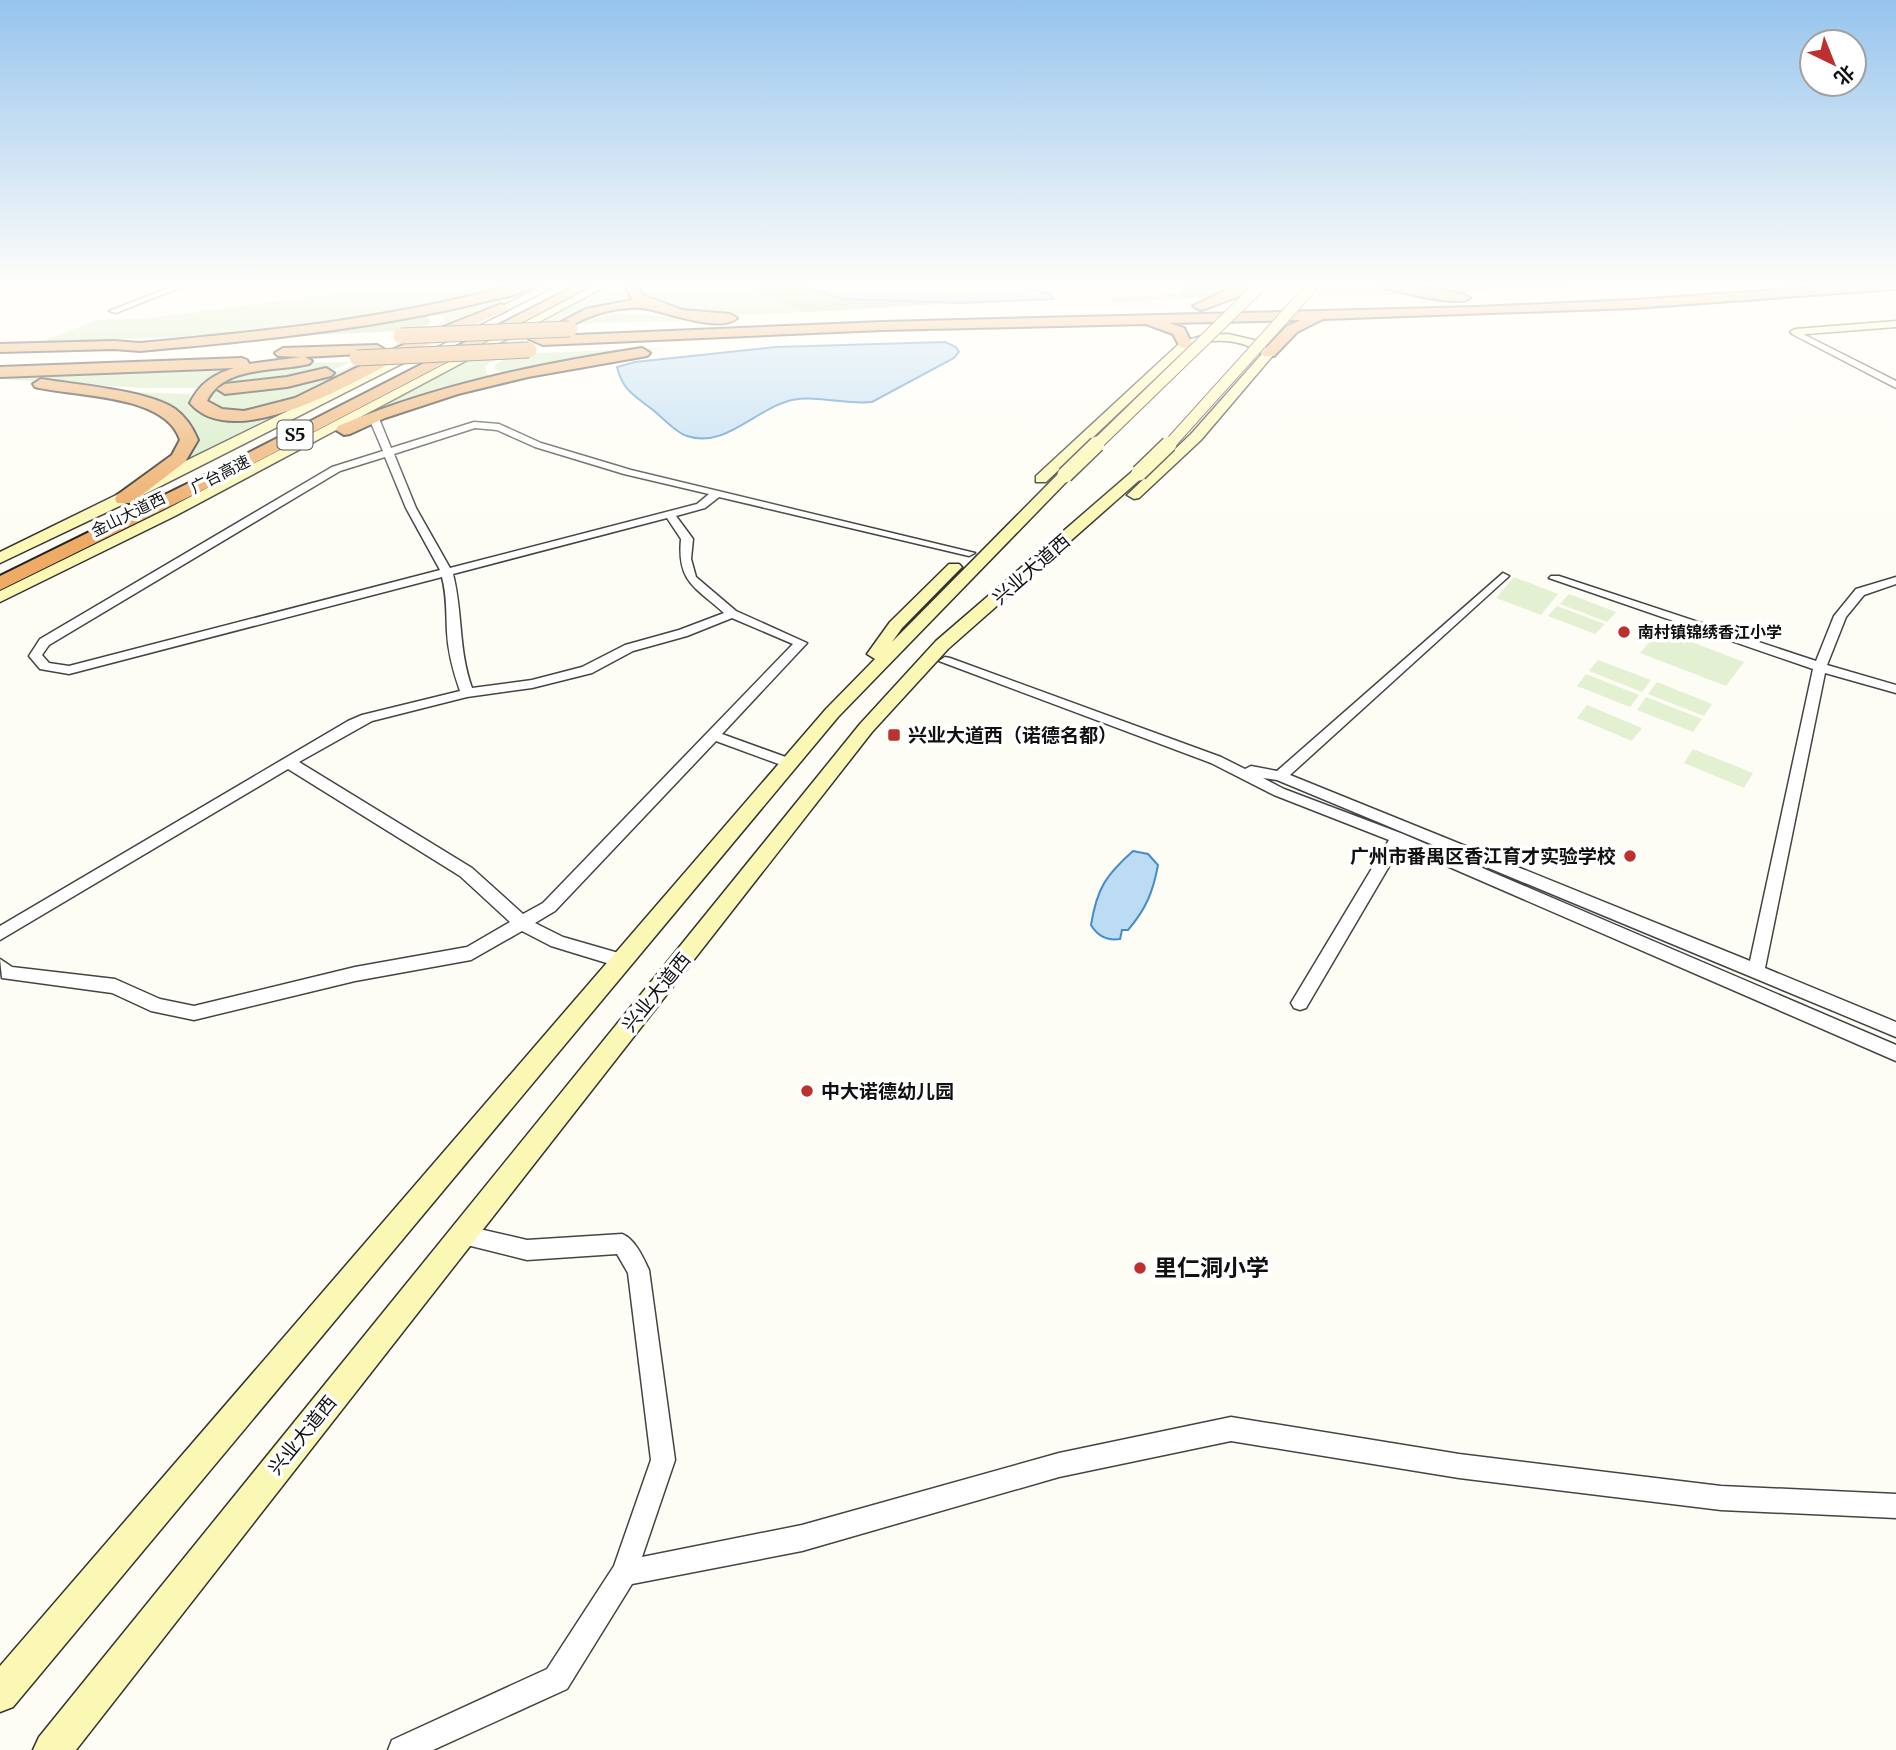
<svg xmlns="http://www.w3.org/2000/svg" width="1896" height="1750" font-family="Merriweather,'Noto Sans SC',serif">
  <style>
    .green { fill: #d2e9bf }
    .forest { fill: #b6d99f }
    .pitch { fill: #e3f0d1 }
    .water { fill: #bcdcf4; stroke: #478cc7; stroke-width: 2 }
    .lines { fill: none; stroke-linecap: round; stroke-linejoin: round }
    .street-casing { stroke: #444; stroke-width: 3 }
    .secondary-casing { stroke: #333; stroke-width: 3 }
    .highway-casing { stroke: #222; stroke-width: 4 }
    .street { fill: #fff; fill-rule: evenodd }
    .secondary { fill: #fbf7b4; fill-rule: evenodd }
    .highway { fill: #edab65; fill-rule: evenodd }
    .secondary-bridge-far1-casing { stroke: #333; stroke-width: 13; stroke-linecap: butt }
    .secondary-bridge-casing { stroke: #333; stroke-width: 18; stroke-linecap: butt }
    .highway-bridge-casing { stroke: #222; stroke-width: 17; stroke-linecap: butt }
    .secondary-bridge-far1 { stroke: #fbf7b4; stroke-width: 11 }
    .secondary-bridge { stroke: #fbf7b4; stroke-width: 15 }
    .highway-bridge { stroke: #edab65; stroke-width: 15 }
    .poi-dot { fill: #bc302e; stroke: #fff; stroke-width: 2.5 }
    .labels { text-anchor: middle; stroke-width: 7; stroke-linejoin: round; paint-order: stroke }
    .far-street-label { font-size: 16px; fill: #111; stroke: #fff }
    .far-poi-label { font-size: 16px; font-weight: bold; fill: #111; stroke: #fff; text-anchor: start }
    .shield { fill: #fff; stroke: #585858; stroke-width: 2 }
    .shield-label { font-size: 18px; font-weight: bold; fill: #111 }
    .street-label { font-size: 19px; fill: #111; stroke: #fff }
    .poi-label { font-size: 19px; font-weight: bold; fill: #111; stroke: #fff; text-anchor: start }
    .near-poi-label { font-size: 23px; font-weight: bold; fill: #111; stroke: #fff; text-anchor: start }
  </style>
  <rect width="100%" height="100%" fill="#fefdf5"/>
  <g class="green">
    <path d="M371,284H521C467,298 411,312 355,321C251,338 143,337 38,343L97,320L151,318L342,293Z"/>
    <polygon points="532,284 544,284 442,328 306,397 254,409 236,410 214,406 204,397 207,391 311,379 343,370 444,321 443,316 428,312"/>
    <path d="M612,284H626L639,302C581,302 534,338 485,366L487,374L495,377L382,409L401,395Z"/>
    <path d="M640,284H755L758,288L753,292L808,312C776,313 648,325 640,284Z"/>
    <polygon points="1328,284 1379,284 1425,295 1316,295"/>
    <polygon points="611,313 670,317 675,315 702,320 567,324 580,317"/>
    <polygon points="664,348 516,372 505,373 494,369 495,365 513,354"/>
    <path d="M349,362C322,380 244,386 211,387C250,362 304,363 349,362Z"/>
    <polygon points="254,366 208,382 200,388 143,388 0,379 0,376"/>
    <path d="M128,392L190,394L192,402L229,414L306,403L186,460H183L197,438C193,407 154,399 128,392Z"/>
  </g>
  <g class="forest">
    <polygon points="755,284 796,284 843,299 960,303 808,312 753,292 757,288"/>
    <polygon points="1175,284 1235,284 1217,297 1114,302 1110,298 1179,294 1182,288"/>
    <polygon points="1396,284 1675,284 1448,292"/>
    <polygon points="417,315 427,316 431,322 420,330 270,337"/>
  </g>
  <g class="pitch">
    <polygon points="1514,577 1558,594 1541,615 1496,598"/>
    <polygon points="1569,594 1616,612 1607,622 1560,604"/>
    <polygon points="1557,606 1605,624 1595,634 1548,616"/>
    <polygon points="1660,630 1744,662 1726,686 1640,653"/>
    <polygon points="1598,660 1651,680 1642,692 1589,671"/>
    <polygon points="1586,674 1639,695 1630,707 1577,686"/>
    <polygon points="1657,682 1712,704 1704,716 1648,694"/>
    <polygon points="1646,697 1702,719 1693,732 1637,710"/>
    <polygon points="1587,705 1642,728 1632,741 1577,718"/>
    <polygon points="1693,749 1753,773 1744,788 1684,763"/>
  </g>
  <g class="water">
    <polygon points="796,284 1011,284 1050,294 1054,299 960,303 843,299"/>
    <path d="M945,342L956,347L959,352L954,358L872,402C845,405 819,395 792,400C756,408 726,449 687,436C676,433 663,418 653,410C634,395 623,391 617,367L635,362L776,347Z"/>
    <path d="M1133,851L1148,854L1158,865C1153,892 1146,909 1128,930H1122L1120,939C1107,941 1097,935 1091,925C1097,888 1106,875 1133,851Z"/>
  </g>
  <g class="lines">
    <defs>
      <g id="street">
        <polygon points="179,284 189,284 116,313 109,311"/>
        <polygon points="1795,330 1896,381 1896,388 1792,334"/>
        <path d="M373,413L378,416L391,448L474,422L499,424L541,443L631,470L975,553L969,556L719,497L705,508L676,516L693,539L691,559L696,577L736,611L807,643L722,734L794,760L796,763L789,768L784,766L716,741L555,911L535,923L563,937L629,956L631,961L629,966L623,968L551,946L522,931L471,960L355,981L194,1020L151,1011L112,993L2,978L0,959L12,967L115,979L160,999L194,1006L355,967L467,947L510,922L460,876L288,769L0,940V926L348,721L362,715L460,691C453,671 448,652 447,632C446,612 447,596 442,577L69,674L40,669L29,656L40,639L332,467L383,451L368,416ZM475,428L497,430L535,447L624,474L709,494L697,504L450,568L416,508L394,454ZM385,457L406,508L440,570L69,666L49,663L42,655L49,645L340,471ZM667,518L681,539C677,582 695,587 724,613L679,630L625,645L582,667L532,680L472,688C458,649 463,613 453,574ZM732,618L793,644L543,903L523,914L472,868L299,762L372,721L467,697L532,688L592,673L633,651L687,636Z"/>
        <polygon points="1503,573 1509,576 1507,578 1290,775 1750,961 1813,669 1549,578 1551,576 1559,576 1816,661 1834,616 1856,589 1896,577 1896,584 1864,595 1846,617 1827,665 1896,685 1896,693 1825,673 1765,968 1896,1022 1896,1037 1277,780 1263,778 1284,789 1403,834 1896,1045 1896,1061 1401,846 1306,1008 1300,1010 1294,1008 1291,1003 1294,998 1389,840 1274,795 1211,763 939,661 945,657 950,658 1221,757 1245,769 1251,766 1277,771"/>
        <path d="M462,1225L527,1240L622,1234C635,1239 643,1257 649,1270L675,1460L642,1557L802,1525L1059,1453L1231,1417L1459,1454L1721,1486L1896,1494V1518L1721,1510L1459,1478L1231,1441L1059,1477L802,1551L632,1584L567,1689L433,1750H388L392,1740L547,1669L614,1566L651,1460L628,1273L617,1254L527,1260L455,1242L452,1235L455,1228Z"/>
      </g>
      <g id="secondary">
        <polygon points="547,284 559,284 147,493 0,563 0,552"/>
        <polygon points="598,284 610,284 175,516 0,602 0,591 165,510"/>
        <polygon points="1896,321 1896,327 1795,335 1790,332 1795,329"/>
        <path d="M1228,334L1254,340L1275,353L1201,440L1139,498L1134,499L1127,495L1191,434L1262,354C1241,338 1213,338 1189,346L1046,482H1036V476L1181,342L1205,335Z"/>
        <polygon points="1139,469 1146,473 1144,476 948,649 872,732 76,1750 33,1750 39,1737 860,724 936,641 1134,470"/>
        <polygon points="1065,471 1072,475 1070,478 838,717 13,1707 0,1712 0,1666 826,709 875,659 867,654 890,622 949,564 959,564 962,567 959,570 902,628 892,642 1060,472"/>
      </g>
      <g id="highway">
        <path d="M516,284H536C523,296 492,299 475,304C365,330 253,341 140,351L114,349L0,352V344L114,341L140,343C267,331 393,319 516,284Z"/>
        <polygon points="579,284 595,284 209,487 0,590 0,576 197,479"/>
        <path d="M625,284H637L643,295L682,310L730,314L737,318C721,333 668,313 648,309C640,307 630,308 621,309C596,311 573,324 552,336L882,322L1477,307L1634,300L1861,284H1896V289L1634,308L1323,319L1297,332L1274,356H1264L1261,353L1264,350L1287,326L1301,320L1169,323L1184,328L1192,344L1185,348L1180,347L1173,334L1146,324L882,330L543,345L529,339L586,309L632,300Z"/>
        <polygon points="1239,284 1254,284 1240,296 1205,309 1200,310 1193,306"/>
        <path d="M1380,284H1402L1463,294L1470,298C1458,308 1399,291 1382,287Z"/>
        <path d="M501,304L508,308L506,311C474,324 443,337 412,352C365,375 236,457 190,403C200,383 213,375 234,368L0,377V367L242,358L247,360L249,364L301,357L278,356L275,353L283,348L377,345L384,349L377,353L305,357L312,361L309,364C277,372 224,365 207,401L222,409L244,411L295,398L421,336Z"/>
        <path d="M642,348L650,353L647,356L528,377L458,394L385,418L350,434L344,435L336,430L338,426C436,385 537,364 642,348Z"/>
        <polygon points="326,368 334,373 331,376 287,387 225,394 217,389 225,384 287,377"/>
        <path d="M41,379C76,385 148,390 175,409C186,417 193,428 198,440L185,462L131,503H117L115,499L117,495L172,455L180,440C166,394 76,397 35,387L33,384Z"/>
      </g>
    </defs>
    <use href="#street" class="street-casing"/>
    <use href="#secondary" class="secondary-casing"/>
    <use href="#highway" class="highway-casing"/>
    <use href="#street" class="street"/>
    <use href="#secondary" class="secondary"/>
    <use href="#highway" class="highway"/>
    <defs>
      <g id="secondary-bridge-far1">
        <polyline points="1095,446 1262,284"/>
        <polyline points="1168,446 1314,284"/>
      </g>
      <g id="secondary-bridge">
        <polyline points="1139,473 1169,444"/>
        <polyline points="1065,475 1097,444"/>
      </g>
      <g id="highway-bridge">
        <polyline points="401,336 570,329"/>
        <polyline points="357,358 529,350"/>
      </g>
    </defs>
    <use href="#secondary-bridge-far1" class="secondary-bridge-far1-casing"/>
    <use href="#secondary-bridge" class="secondary-bridge-casing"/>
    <use href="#highway-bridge" class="highway-bridge-casing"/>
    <use href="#secondary-bridge-far1" class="secondary-bridge-far1"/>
    <use href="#secondary-bridge" class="secondary-bridge"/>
    <use href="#highway-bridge" class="highway-bridge"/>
  </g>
  <linearGradient id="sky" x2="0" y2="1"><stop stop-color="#96c4ed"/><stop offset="0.54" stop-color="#fffefa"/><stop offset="1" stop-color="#fffefa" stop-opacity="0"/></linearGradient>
  <rect width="1896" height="528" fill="url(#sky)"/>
  <g class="poi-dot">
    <circle cx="1624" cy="632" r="7"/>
    <rect x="887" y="728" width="14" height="14" rx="3.5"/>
    <circle cx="1630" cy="856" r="7"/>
    <circle cx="807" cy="1091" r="7"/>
    <circle cx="1140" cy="1268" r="7"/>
  </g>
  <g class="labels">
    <g class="far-street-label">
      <text transform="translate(220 474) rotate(-27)" y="6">广台高速</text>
      <text transform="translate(128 514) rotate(-26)" y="6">金山大道西</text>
    </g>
    <g class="far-poi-label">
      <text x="1638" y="638">南村镇锦绣香江小学</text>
    </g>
    <rect class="shield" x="277.5" y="420.5" width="35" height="29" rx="5"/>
    <g class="shield-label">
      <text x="295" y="441">S5</text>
    </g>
    <g class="street-label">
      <text transform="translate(1031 569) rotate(-41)" y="7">兴业大道西</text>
      <text transform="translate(656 992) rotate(-51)" y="7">兴业大道西</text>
      <text transform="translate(302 1435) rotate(-51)" y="7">兴业大道西</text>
    </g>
    <g class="poi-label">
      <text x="908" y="742">兴业大道西（诺德名都）</text>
      <text x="1616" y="863" text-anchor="end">广州市番禺区香江育才实验学校</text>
      <text x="821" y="1098">中大诺德幼儿园</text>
    </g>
    <g class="near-poi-label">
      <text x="1154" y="1276">里仁洞小学</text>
    </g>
  </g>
  <g transform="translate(1833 63) rotate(137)"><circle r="33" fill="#ffffff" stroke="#a0a0a0" stroke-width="2"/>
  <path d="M0-5L12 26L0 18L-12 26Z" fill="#bc302e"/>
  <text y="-10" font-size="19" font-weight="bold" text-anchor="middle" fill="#111111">北</text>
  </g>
</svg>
